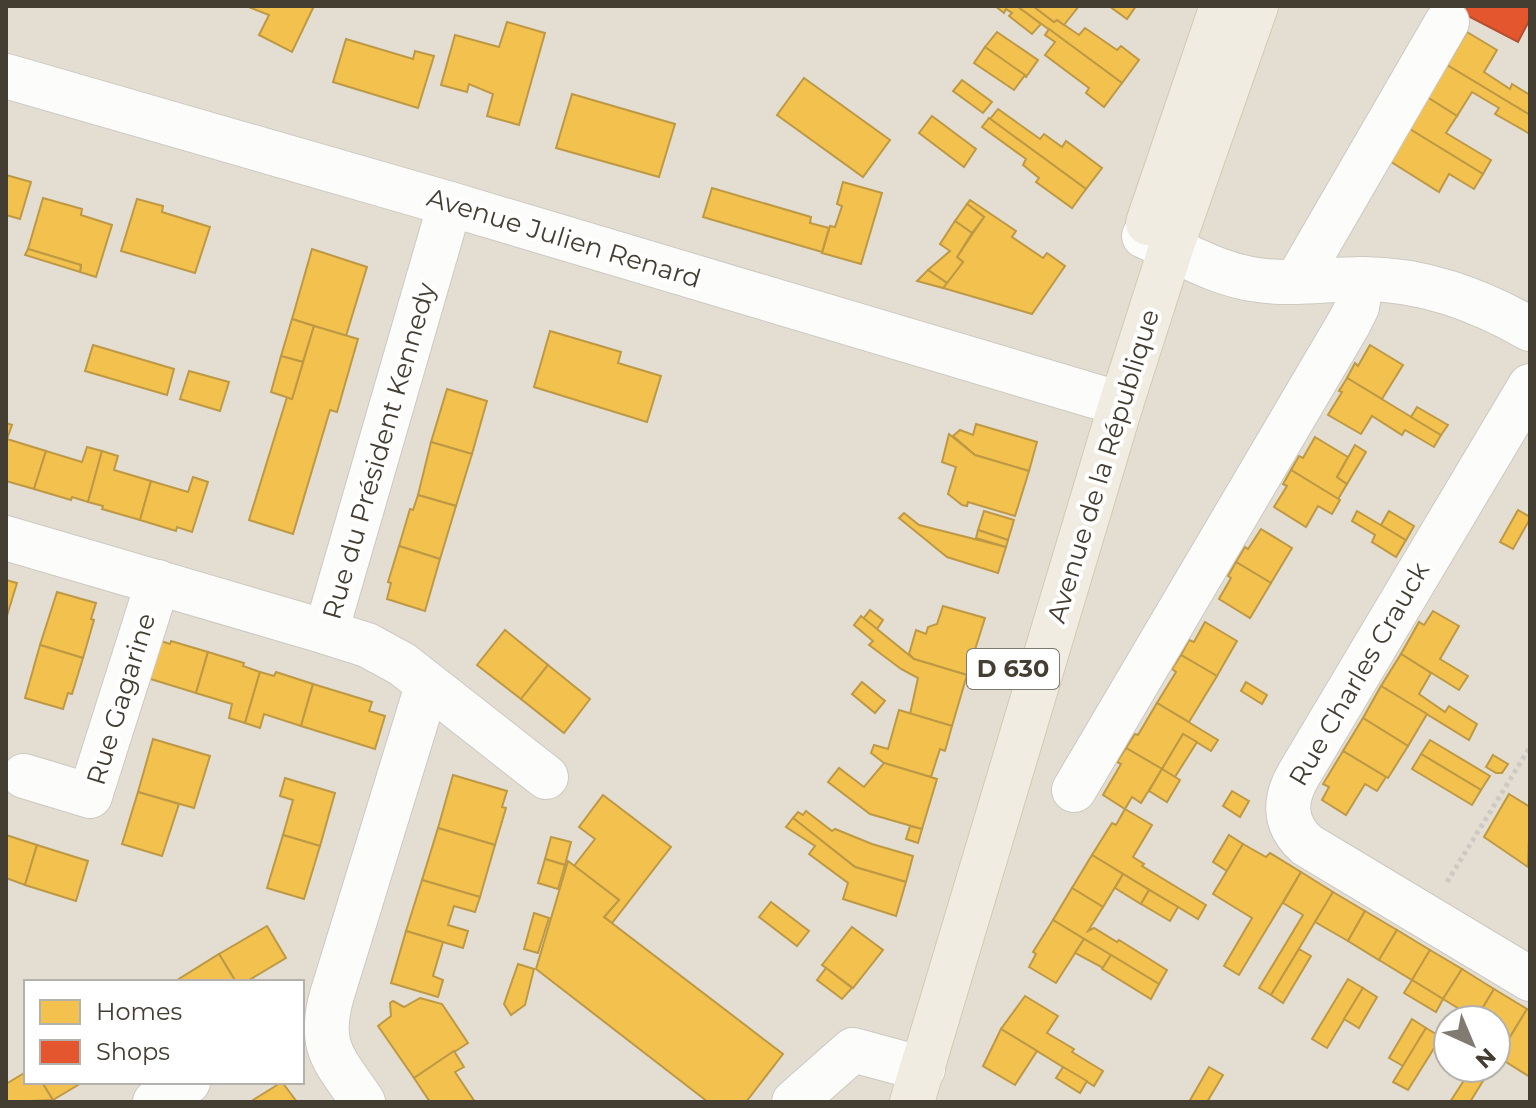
<svg xmlns="http://www.w3.org/2000/svg" width="1536" height="1108" font-family="Montserrat,sans-serif">
  <style>
    .residential { fill: #e3ded1; fill-rule: evenodd }
    .homes { fill: #f2c14e; stroke: #be9945; stroke-width: 2 }
    .shops { fill: #e4572e; stroke: #b44f2f; stroke-width: 2 }
    .lines { fill: none; stroke-linecap: round; stroke-linejoin: round }
    .minor-casing { stroke: #ccc9c2; stroke-width: 46 }
    .major-casing { stroke: #d2cab0; stroke-width: 46 }
    .path { stroke: #cdcac4; stroke-width: 5; stroke-dasharray: 4 4; stroke-linecap: butt }
    .minor { stroke: #fcfcfb; stroke-width: 44 }
    .major { stroke: #f0ece1; stroke-width: 44 }
    .labels { text-anchor: middle; stroke-width: 8; stroke-linejoin: round; paint-order: stroke }
    .shield { fill: #fff; stroke: #7c776f; stroke-width: 2 }
    .shield-label { font-size: 24px; font-weight: bold; fill: #443d31 }
    .street-label { font-size: 26px; fill: #443d31; stroke: #fff }
  </style>
  <rect width="100%" height="100%" fill="#eeece4"/>
  <path class="residential" d="M6,6H1530V1102H6ZM26,982H302V1082H26ZM1448,1020H1496V1068H1448Z"/>
  <g class="homes">
    <polygon points="246,6 314,6 292,52 259,35 269,15"/>
    <polygon points="995,6 1017,6 1041,24 1032,34 1009,16 1012,13 1006,9 1004,13"/>
    <polygon points="1017,6 1033,6 1054,22 1057,20 1079,35 1085,28 1117,50 1121,46 1139,60 1122,83"/>
    <polygon points="1033,6 1079,6 1064,25 1057,20 1054,22"/>
    <polygon points="1109,6 1136,6 1127,19"/>
    <polygon points="507,22 545,33 519,125 487,116 493,94 469,84 467,92 441,85 455,35 499,47"/>
    <polygon points="1049,29 1122,83 1104,107 1086,93 1089,88 1045,55 1055,42 1045,35"/>
    <polygon points="997,32 1038,60 1026,77 985,47"/>
    <polygon points="1467,32 1497,50 1484,72 1510,89 1512,84 1530,95 1530,115 1447,65"/>
    <polygon points="346,39 413,59 415,51 434,56 418,108 333,82"/>
    <polygon points="985,47 1025,75 1014,90 974,63"/>
    <polygon points="1447,65 1530,115 1530,134 1495,114 1499,108 1472,92 1457,116 1427,97"/>
    <polygon points="804,78 890,140 863,177 777,115"/>
    <polygon points="962,80 992,102 983,113 953,91"/>
    <polygon points="572,94 675,124 659,177 556,148"/>
    <polygon points="1427,97 1457,116 1446,133 1491,160 1483,174 1408,128"/>
    <polygon points="998,109 1040,139 1044,134 1062,147 1066,141 1102,168 1086,189 990,119"/>
    <polygon points="932,116 976,149 964,167 919,133"/>
    <polygon points="989,118 1086,189 1072,208 1036,182 1039,178 1023,165 1026,159 982,127"/>
    <polygon points="1408,128 1483,174 1474,189 1449,174 1439,192 1388,160"/>
    <polygon points="6,175 31,182 20,219 6,215"/>
    <polygon points="843,182 882,193 861,264 822,253 830,226 835,227 842,206 837,204"/>
    <polygon points="712,188 811,217 810,223 829,228 822,252 703,217"/>
    <polygon points="43,198 82,209 81,215 112,225 96,277 80,272 81,265 28,249"/>
    <polygon points="137,199 163,206 162,212 210,227 195,273 121,251"/>
    <polygon points="970,200 1016,231 1012,237 1043,258 1047,253 1065,266 1032,314 943,288 963,262 957,257 984,217 967,204"/>
    <polygon points="967,204 984,217 972,233 955,221"/>
    <polygon points="955,221 972,233 957,257 963,262 947,283 928,270 950,251 940,244"/>
    <polygon points="28,249 81,265 80,272 25,255"/>
    <polygon points="312,249 367,267 346,336 292,319"/>
    <polygon points="928,270 947,283 943,288 917,281"/>
    <polygon points="292,319 314,326 303,362 281,356"/>
    <polygon points="314,326 358,339 337,412 330,410 293,534 249,520 287,397 292,399"/>
    <polygon points="550,331 621,352 618,363 661,376 647,422 534,387"/>
    <polygon points="93,345 174,369 167,395 85,371"/>
    <polygon points="1370,345 1403,365 1382,399 1347,378 1355,363 1358,366"/>
    <polygon points="281,356 303,362 292,399 271,392"/>
    <polygon points="189,371 229,382 220,411 180,399"/>
    <polygon points="1347,378 1441,435 1434,447 1405,430 1402,435 1372,416 1361,434 1328,415 1342,392 1339,391"/>
    <polygon points="447,389 487,401 472,454 431,442"/>
    <polygon points="1417,407 1448,425 1441,435 1411,417"/>
    <polygon points="6,423 12,425 7,439 46,451 34,489 6,481"/>
    <polygon points="976,424 1037,442 1029,471 975,455 953,436 960,430 973,435"/>
    <polygon points="949,434 975,455 1029,471 1015,516 968,502 967,506 962,505 948,494 956,467 942,462"/>
    <polygon points="1315,437 1348,457 1337,477 1347,484 1338,499 1291,470 1299,456 1303,458"/>
    <polygon points="431,442 472,454 456,506 418,495"/>
    <polygon points="1355,445 1366,452 1347,484 1337,477"/>
    <polygon points="87,447 102,451 88,502 72,497 71,500 34,489 46,451 82,462"/>
    <polygon points="102,451 118,456 114,470 151,481 140,520 102,509 103,506 88,502"/>
    <polygon points="1291,470 1340,500 1332,514 1318,506 1306,527 1274,507 1287,486 1283,484"/>
    <polygon points="193,477 208,482 192,532 177,527 176,531 140,520 151,481 188,492"/>
    <polygon points="418,495 456,506 440,559 399,546 410,509 413,510"/>
    <polygon points="1518,510 1530,517 1530,519 1513,549 1500,542"/>
    <polygon points="984,511 1014,520 1008,540 978,530"/>
    <polygon points="1357,511 1406,540 1396,557 1372,542 1375,535 1352,521"/>
    <polygon points="1389,511 1414,526 1406,540 1381,525"/>
    <polygon points="904,513 919,525 1006,547 998,573 947,557 899,518"/>
    <polygon points="1261,529 1292,548 1271,583 1236,562 1245,547 1248,549"/>
    <polygon points="978,530 1008,540 1006,547 976,538"/>
    <polygon points="399,546 440,559 425,611 387,599 391,583 388,582"/>
    <polygon points="1236,562 1271,583 1250,618 1219,599 1231,578 1228,576"/>
    <polygon points="6,580 17,583 6,619"/>
    <polygon points="57,592 96,603 91,619 94,620 83,658 40,645"/>
    <polygon points="943,606 985,618 967,675 914,659 909,654 916,630 926,634 928,627 937,624"/>
    <polygon points="870,610 883,620 877,629 863,619"/>
    <polygon points="1433,611 1459,626 1440,659 1468,676 1459,690 1401,654 1419,622 1424,625"/>
    <polygon points="861,616 914,659 967,675 952,726 910,714 918,678 901,669 869,645 873,641 854,625"/>
    <polygon points="1205,622 1237,641 1217,676 1181,655 1189,640 1194,642"/>
    <polygon points="505,630 548,665 521,699 477,665"/>
    <polygon points="155,639 170,644 171,641 208,652 196,693 144,677"/>
    <polygon points="40,645 83,658 72,694 68,693 63,709 25,698"/>
    <polygon points="208,652 244,663 243,666 260,672 245,723 229,718 232,704 196,693"/>
    <polygon points="1401,654 1431,673 1419,694 1445,712 1449,706 1477,724 1469,740 1381,686"/>
    <polygon points="1181,655 1217,676 1189,722 1157,703 1176,672 1172,669"/>
    <polygon points="548,665 590,699 564,733 521,699"/>
    <polygon points="260,672 274,676 276,672 313,684 301,726 264,714 260,728 245,723"/>
    <polygon points="862,682 885,701 875,713 852,694"/>
    <polygon points="1246,682 1267,695 1262,704 1241,691"/>
    <polygon points="313,684 372,702 369,711 385,716 375,749 301,726"/>
    <polygon points="1381,686 1427,714 1408,746 1363,718"/>
    <polygon points="1157,703 1218,740 1211,751 1183,734 1162,769 1126,748 1135,734 1138,735"/>
    <polygon points="899,710 952,726 945,751 940,749 931,777 884,763 871,753 874,745 888,749"/>
    <polygon points="1363,718 1408,746 1388,778 1343,751"/>
    <polygon points="1183,734 1197,742 1175,777 1162,769"/>
    <polygon points="153,739 210,756 194,808 138,792"/>
    <polygon points="1430,740 1490,776 1481,790 1421,754"/>
    <polygon points="1126,748 1162,769 1141,803 1132,797 1125,809 1103,795 1121,764 1117,762"/>
    <polygon points="1343,751 1386,777 1377,791 1365,784 1346,815 1322,800 1329,787 1323,784"/>
    <polygon points="1421,754 1481,790 1472,805 1412,769"/>
    <polygon points="1493,755 1508,764 1502,773 1496,773 1486,767"/>
    <polygon points="884,763 937,779 922,829 870,814 828,782 839,768 864,787"/>
    <polygon points="1162,769 1180,780 1167,802 1149,791"/>
    <polygon points="453,775 507,791 502,807 506,808 495,845 438,828"/>
    <polygon points="285,778 335,793 320,846 283,835 293,800 280,796"/>
    <polygon points="1232,791 1249,801 1240,817 1223,806"/>
    <polygon points="138,792 179,804 162,856 122,844"/>
    <polygon points="1509,794 1530,807 1528,867 1484,837"/>
    <polygon points="603,795 671,847 612,923 604,917 619,900 574,866 595,839 579,827"/>
    <polygon points="1125,809 1152,825 1133,857 1144,864 1142,866 1206,905 1198,919 1092,855 1112,823 1116,825"/>
    <polygon points="806,811 832,831 835,829 872,844 913,856 906,882 855,867 793,818 798,812 803,815"/>
    <polygon points="793,818 855,867 906,882 896,916 843,899 848,883 809,854 815,846 786,827"/>
    <polygon points="910,826 922,829 918,843 906,839"/>
    <polygon points="438,828 495,845 480,897 422,880"/>
    <polygon points="6,835 37,845 25,885 6,878"/>
    <polygon points="283,835 320,846 304,899 267,888"/>
    <polygon points="1229,835 1243,844 1227,871 1213,862"/>
    <polygon points="551,837 571,842 565,865 545,859"/>
    <polygon points="1243,844 1266,857 1270,853 1301,872 1239,975 1224,966 1252,918 1213,894"/>
    <polygon points="37,845 88,861 76,901 25,885"/>
    <polygon points="1092,855 1123,874 1103,907 1072,888"/>
    <polygon points="545,859 565,865 558,889 538,883"/>
    <polygon points="568,861 619,900 604,917 783,1054 746,1102 708,1102 536,969"/>
    <polygon points="1301,872 1333,892 1271,995 1259,988 1303,915 1283,903"/>
    <polygon points="1123,874 1149,890 1141,904 1115,888"/>
    <polygon points="422,880 480,897 475,912 454,906 448,925 468,931 463,948 406,931"/>
    <polygon points="1072,888 1103,907 1088,931 1094,928 1117,942 1119,940 1167,970 1159,984 1053,920"/>
    <polygon points="1149,890 1178,907 1170,921 1141,904"/>
    <polygon points="1333,892 1365,911 1348,941 1315,922"/>
    <polygon points="771,902 809,931 797,946 759,917"/>
    <polygon points="1365,911 1397,930 1379,960 1348,941"/>
    <polygon points="534,913 549,918 538,953 524,949"/>
    <polygon points="1053,920 1084,939 1056,983 1029,967 1036,954 1033,952"/>
    <polygon points="267,926 286,958 246,982 236,982 219,954"/>
    <polygon points="852,927 883,950 853,988 822,965"/>
    <polygon points="1397,930 1430,950 1412,980 1379,960"/>
    <polygon points="406,931 443,942 433,976 443,980 438,997 391,983"/>
    <polygon points="1084,939 1111,955 1103,968 1075,953"/>
    <polygon points="1299,949 1311,956 1283,1003 1271,995"/>
    <polygon points="1430,950 1462,969 1443,999 1412,980"/>
    <polygon points="219,954 236,982 174,982"/>
    <polygon points="1111,955 1159,984 1151,999 1102,969"/>
    <polygon points="518,964 534,969 525,1005 511,1015 504,1004"/>
    <polygon points="826,968 852,988 842,999 817,980"/>
    <polygon points="1462,969 1494,989 1476,1019 1443,999"/>
    <polygon points="1348,979 1363,988 1327,1048 1312,1039"/>
    <polygon points="1412,980 1443,999 1436,1012 1404,993"/>
    <polygon points="1363,988 1377,997 1359,1028 1344,1019"/>
    <polygon points="1494,989 1527,1009 1496,1060 1498,1032 1496,1031 1496,1020 1476,1019"/>
    <polygon points="1025,996 1058,1016 1047,1033 1074,1049 1072,1052 1103,1071 1094,1086 1001,1029"/>
    <polygon points="420,998 442,1004 468,1043 414,1078 378,1026 391,1016 390,1003 393,1001 404,1007"/>
    <polygon points="1527,1009 1530,1010 1530,1077 1498,1057"/>
    <polygon points="1412,1019 1426,1028 1403,1066 1389,1058"/>
    <polygon points="1426,1028 1441,1037 1408,1090 1393,1082"/>
    <polygon points="1001,1029 1037,1051 1015,1085 983,1066"/>
    <polygon points="454,1051 464,1067 455,1072 475,1102 430,1102 414,1078"/>
    <polygon points="1063,1067 1087,1081 1080,1093 1056,1078"/>
    <polygon points="1209,1067 1223,1075 1213,1092 1207,1102 1189,1102"/>
    <polygon points="1472,1068 1491,1068 1470,1102 1450,1102"/>
    <polygon points="26,1072 26,1082 42,1082 53,1100 6,1102 6,1084"/>
    <polygon points="42,1082 83,1082 53,1100"/>
    <polygon points="282,1082 297,1102 254,1102 253,1100"/>
  </g>
  <polygon class="shops" points="1449,6 1530,6 1530,19 1518,42"/>
  <g class="lines">
    <defs>
      <g id="minor">
        <polyline points="6,76 450,204 1121,404"/>
        <polyline points="450,204 326,632 367,645 402,664 546,777"/>
        <path d="M1144,236C1180,252 1218,275 1258,280C1292,285 1328,279 1362,279C1423,279 1477,299 1530,329"/>
        <polyline points="1297,281 1447,22"/>
        <path d="M1530,386L1299,774C1284,799 1283,824 1307,845L1530,979"/>
        <polyline points="6,538 326,632"/>
        <polyline points="24,776 90,796 158,582"/>
        <polyline points="1074,790 1349,323 1357,307 1362,279"/>
        <polyline points="155,1102 188,1082"/>
        <path d="M363,1102C335,1060 317,1048 332,995L427,686"/>
        <polyline points="794,1102 853,1050 923,1069"/>
      </g>
      <g id="major">
        <polyline points="1148,223 1222,6"/>
        <polyline points="912,1102 1121,404 1171,248 1256,6"/>
      </g>
    </defs>
    <use href="#minor" class="minor-casing"/>
    <use href="#major" class="major-casing"/>
    <polyline class="path" points="1447,882 1530,747"/>
    <use href="#minor" class="minor"/>
    <use href="#major" class="major"/>
  </g>
  <g class="labels">
    <rect class="shield" x="967" y="649" width="92" height="40" rx="6"/>
    <g class="shield-label">
      <text x="1013" y="677">D 630</text>
    </g>
    <g class="street-label">
      <text transform="translate(564 238) rotate(17)" y="9">Avenue Julien Renard</text>
      <text transform="translate(379 451) rotate(-74)" y="9">Rue du Président Kennedy</text>
      <text transform="translate(1103 466) rotate(-73)" y="9">Avenue de la République</text>
      <text transform="translate(1359 674) rotate(-60)" y="9">Rue Charles Crauck</text>
      <text transform="translate(121 699) rotate(-73)" y="9">Rue Gagarine</text>
    </g>
  </g>
  <rect width="1536" height="1108" fill="none" stroke="#443d31" stroke-width="16"/>
  <rect x="24" y="980" width="280" height="104" fill="#ffffff" stroke="#b4b1ad" stroke-width="2"/>
  <rect x="40" y="1000" width="40" height="24" fill="#f2c14e" stroke="#b4b1ad" stroke-width="2"/>
  <text x="96" y="1020" font-size="24" fill="#443d31">Homes</text>
  <rect x="40" y="1040" width="40" height="24" fill="#e4572e" stroke="#b4b1ad" stroke-width="2"/>
  <text x="96" y="1060" font-size="24" fill="#443d31">Shops</text>
  <g transform="translate(1472 1044) rotate(136)"><circle r="38" fill="#ffffff" stroke="#b4b1ad" stroke-width="2"/>
  <path d="M0-6L14 30L0 20L-14 30Z" fill="#807a70"/>
  <text y="-12" font-size="22" font-weight="bold" text-anchor="middle" fill="#443d31">N</text>
  </g>
</svg>
